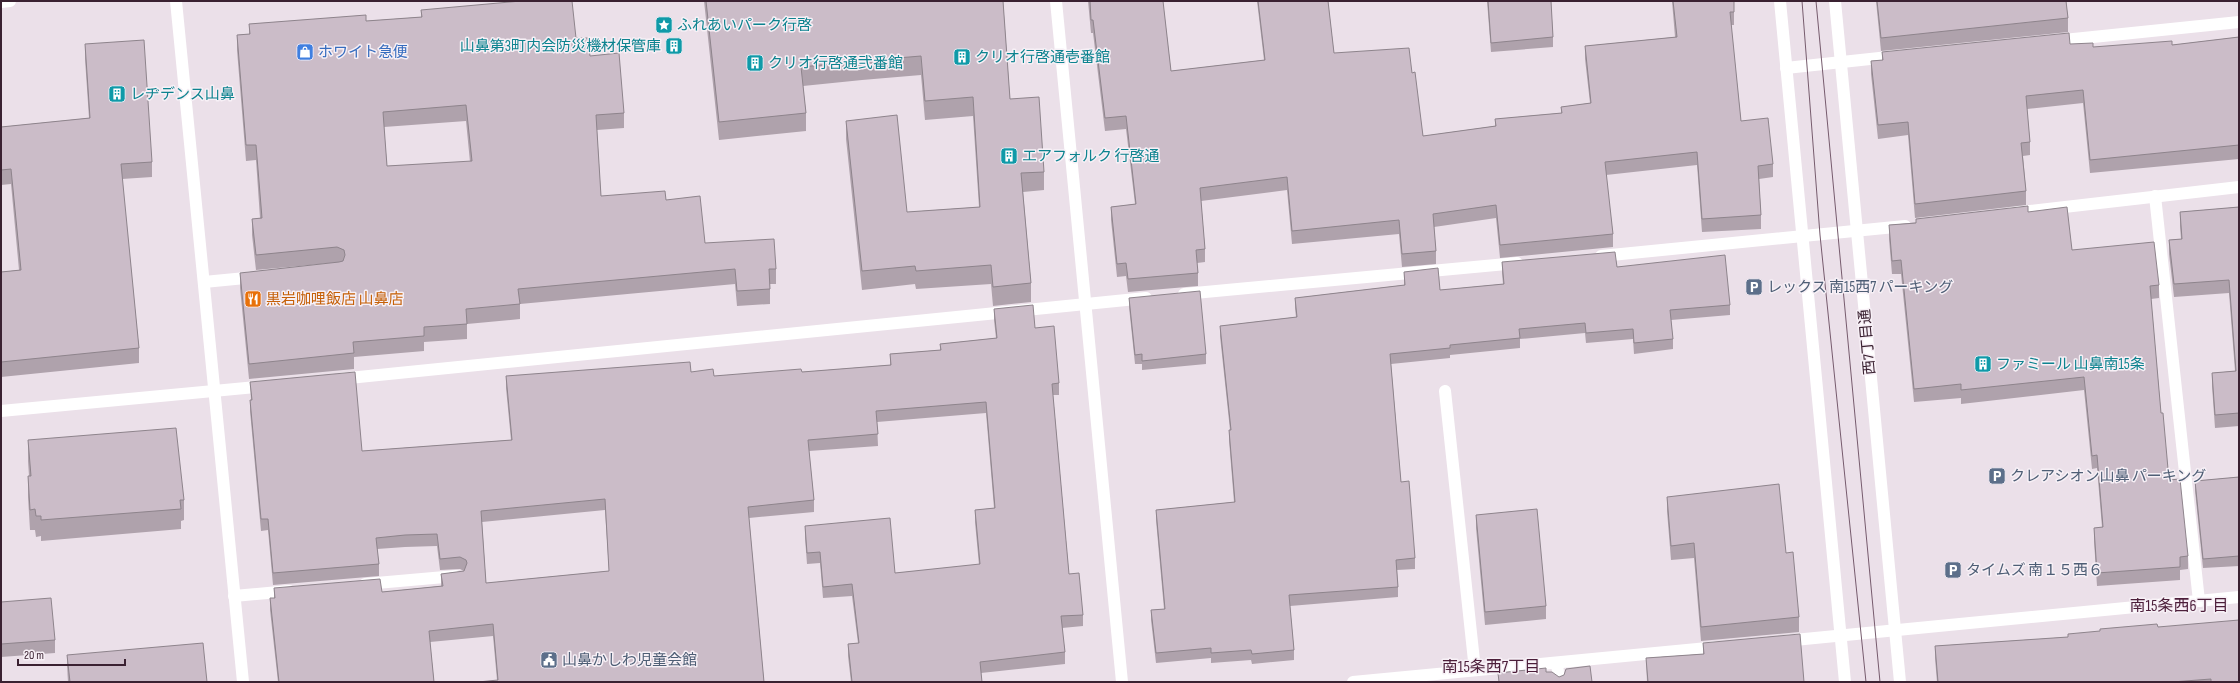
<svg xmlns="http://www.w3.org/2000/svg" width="2240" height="683" font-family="'Sofia Sans Condensed','Noto Sans JP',sans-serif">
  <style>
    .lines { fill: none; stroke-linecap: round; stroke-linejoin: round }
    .minor { stroke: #fff; stroke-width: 12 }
    .tram { stroke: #765b6d; stroke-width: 1 }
    .wall { fill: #afa2ac; fill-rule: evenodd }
    .building { fill: #cbbcc8; stroke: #8e848c; fill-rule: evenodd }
    .labels { text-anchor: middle; stroke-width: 3; stroke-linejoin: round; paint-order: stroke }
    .culture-label { font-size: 15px; fill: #0d838f; stroke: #f7f0f6; text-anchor: start }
    .shop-label { font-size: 15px; fill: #366cbe; stroke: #f7f0f6; text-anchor: start }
    .service-label { font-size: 15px; fill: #4e5e75; stroke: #f7f0f6; text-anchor: start }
    .food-label { font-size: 15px; fill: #c56008; stroke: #f7f0f6; text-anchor: start }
    .street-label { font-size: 15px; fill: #3a2131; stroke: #f7f0f6 }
    .neighbourhood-label { font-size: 16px; fill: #4c1e3a; stroke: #f7f0f6 }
  </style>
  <rect width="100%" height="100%" fill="#ebe0e9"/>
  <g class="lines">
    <g class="minor">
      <polyline points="176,1 243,682"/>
      <polyline points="1056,1 1122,682"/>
      <polyline points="1780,1 1845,682"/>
      <polyline points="1835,1 1900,682"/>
      <polyline points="1,2 10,1"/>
      <polyline points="2054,41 2239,22"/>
      <polyline points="1786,68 1898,56"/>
      <polyline points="2155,196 2199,601"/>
      <polyline points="2012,213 2239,187"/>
      <polyline points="1601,256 1905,226"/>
      <polyline points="204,282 256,277"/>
      <polyline points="1184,294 1517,263"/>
      <polyline points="339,379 1146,298"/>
      <polyline points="1445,391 1475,670"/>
      <polyline points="1,411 267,386"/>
      <polyline points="365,584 456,576"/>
      <polyline points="234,596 289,591"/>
      <polyline points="1784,641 2239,597"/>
      <polyline points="1557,663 1559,682"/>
      <polyline points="1353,682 1718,647"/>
    </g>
    <g class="tram">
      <polyline points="1802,1 1820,235 1866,682"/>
      <polyline points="1816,1 1880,682"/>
    </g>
  </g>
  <g class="wall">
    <polygon points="704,1 1003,1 1010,99 1044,172 1044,190 1023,192 1031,283 1031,302 993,306 991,284 916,289 915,284 862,290 846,139 846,121 907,212 979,207 973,116 925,120 921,75 862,80 803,86 806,113 806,131 719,140"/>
    <polygon points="1088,1 1177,1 1163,2 1171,71 1264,60 1257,1 1328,1 1334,53 1412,73 1423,136 1495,126 1495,119 1561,113 1561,107 1590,103 1585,59 1585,46 1675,37 1672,1 1734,1 1734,25 1731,25 1741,121 1773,164 1773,177 1759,179 1761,215 1761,229 1702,232 1697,165 1606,175 1613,234 1613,247 1500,258 1496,218 1434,227 1436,251 1436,264 1402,267 1399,234 1292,244 1287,190 1201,201 1205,249 1205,262 1197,263 1198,273 1198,286 1128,292 1126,276 1117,277 1111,220 1111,207 1135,204 1126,129 1105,131 1093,33 1091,33"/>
    <polygon points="1487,1 1551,1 1553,37 1553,47 1491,52"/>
    <polygon points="1876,1 2066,1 2068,18 2068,32 1881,51"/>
    <path d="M421,10L576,38L590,56L624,113V128L597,130L601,196L666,200L705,243L776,269V284H770V304L737,306L735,284L520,304V319L467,324V339L424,342V351L354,357V369L249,379L240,288V273L332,263L256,270L252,235V219L260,218L256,160L246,161L237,50V35L249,34V24L366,21L421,17ZM466,121L470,162L387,166L384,127Z"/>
    <polygon points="2239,37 2239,159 2090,173 2083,103 2027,109 2030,142 2030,155 2023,156 2026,191 2026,205 1915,218 1908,135 1878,139 1871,74 1871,61 1882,60 1882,52 2070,44 2093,47 2172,45"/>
    <polygon points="85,44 152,162 152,177 122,179 139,348 139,363 1,377 1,272 19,270 11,184 1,185 1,127 89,118 85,59"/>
    <polygon points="2239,207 2239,426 2215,428 2212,386 2212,373 2235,371 2229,293 2174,297 2169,254 2169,240 2181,239 2180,226 2180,212"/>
    <polygon points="2028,212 2072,250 2159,285 2159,298 2151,299 2161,413 2169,480 2188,556 2188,569 2180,570 2180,580 2097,586 2094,541 2094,528 2102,527 2097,468 2092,469 2084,390 1961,404 1961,398 1914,402 1901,274 1892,274 1889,239 1889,225"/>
    <polygon points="1502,262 1617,267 1730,305 1730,315 1671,320 1673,339 1673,349 1634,354 1633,339 1586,343 1585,333 1520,339 1520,348 1450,355 1450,358 1391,364 1401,482 1415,558 1415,569 1397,570 1398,587 1398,597 1290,606 1294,650 1294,660 1252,664 1251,660 1211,663 1211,658 1156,663 1151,620 1151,610 1164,609 1156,520 1156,510 1234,502 1229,440 1229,430 1230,430 1220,336 1220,326 1296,317 1295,308 1295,298 1404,285 1404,272 1440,290 1503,284 1502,273"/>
    <polygon points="1129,298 1206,354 1206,364 1142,370 1142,364 1135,364 1129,307"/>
    <path d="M994,309L1035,328L1059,383V395H1053L1069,574L1083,615V626L1062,628L1065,652V664L981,673L982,682H851L848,656V644L858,643L852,596L823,598L820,563L807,564L805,538V526L895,573L979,565L975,522V510L994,508L986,413L877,422L878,446L809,451L814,500V512L749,518L764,682L497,680L493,636L430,642L434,682H278L270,610V598H274V588L382,592L441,586V574L464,571L460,569L440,570L437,546L405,547L377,549L379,564V576L273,585L268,530L261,531L250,411V400H251L250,382L362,451L511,440L506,388V376L691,372L714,376L802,372L890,365V354L940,350V344L996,338L994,320ZM605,510L609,571L486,583L482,522Z"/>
    <polygon points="28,440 184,500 184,520 181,521 181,529 41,541 41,536 36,537 35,530 30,530 28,497 28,476 29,476 28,461"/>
    <polygon points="2239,477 2239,566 2203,568 2195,491 2195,481"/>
    <polygon points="1667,497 1786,553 1799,617 1799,632 1701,641 1694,558 1671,560 1667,511"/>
    <polygon points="1476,515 1546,606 1546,619 1485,625 1476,528"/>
    <polygon points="1,602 55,640 55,653 1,657"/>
    <polygon points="2158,627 2239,682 1937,682 1935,658 1935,646 2068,637"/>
    <polygon points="1703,643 1804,682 1647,682 1646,658 1703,654"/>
    <polygon points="67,655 207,682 68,682 67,665"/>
  </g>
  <g class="building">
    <path d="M521,1H572L576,38H588L590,56L619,53L624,113L596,115L601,196L665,191L666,200L700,196L705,243L774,239L776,269H769L770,289L737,291L735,269L518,289L520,304L466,309L467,324L424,327V336L353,342L354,353L249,364L240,273L339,262L343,261L345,255L344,250L337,247L256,255L252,219L262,218L256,145H246L237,35L250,34L249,24L366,15V21L422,17L421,10ZM466,105L472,161L387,166L383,112Z"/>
    <polygon points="706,1 1003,1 1010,99 1039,97 1044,172 1021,173 1031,283 993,287 991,265 916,271 915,266 862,271 846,121 897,115 907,212 980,207 973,97 925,101 921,56 862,61 801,67 806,113 719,122"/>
    <polygon points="1090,1 1163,1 1171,71 1265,60 1258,1 1328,1 1334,53 1409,48 1412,73 1415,72 1423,136 1496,126 1495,119 1562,113 1561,107 1591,103 1585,46 1677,37 1673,1 1734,1 1734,12 1730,12 1741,121 1768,118 1773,164 1758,166 1761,215 1702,219 1697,152 1605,162 1613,234 1500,245 1496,205 1433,214 1436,251 1402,254 1399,220 1292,231 1287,177 1200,188 1205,249 1196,250 1198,273 1128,279 1126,263 1117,264 1111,207 1136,204 1126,116 1105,118 1093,20 1091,20"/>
    <polygon points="1488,1 1551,1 1553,37 1491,43"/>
    <polygon points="1877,1 2066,1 2068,18 1881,38"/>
    <polygon points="2069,33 2070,44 2093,43 2093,47 2172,41 2172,45 2239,37 2239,145 2090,160 2083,90 2026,96 2030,142 2021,143 2026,191 1915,204 1908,122 1878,125 1871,61 1883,60 1882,52"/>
    <polygon points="144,40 152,162 121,164 139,348 1,362 1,272 21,270 11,169 1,170 1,127 90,118 85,44"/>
    <polygon points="2028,206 2028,212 2067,207 2072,250 2154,242 2159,285 2150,286 2161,413 2163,413 2169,480 2180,479 2188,556 2180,557 2180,567 2097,573 2094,528 2103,527 2097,455 2092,456 2084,377 1961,390 1961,384 1914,389 1901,260 1892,261 1889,225 1916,223 1916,219"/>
    <polygon points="2239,207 2239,413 2215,415 2212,373 2236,371 2229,280 2174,284 2169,240 2182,239 2180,212"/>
    <polygon points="1615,252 1617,267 1725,255 1730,305 1670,310 1673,339 1634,343 1633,329 1586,333 1585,323 1519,329 1520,338 1450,345 1450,348 1390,354 1401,482 1409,481 1415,558 1396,560 1398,587 1289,595 1294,650 1252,654 1251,650 1211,653 1211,648 1156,653 1151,610 1165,609 1156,510 1235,502 1229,430 1231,430 1220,326 1297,317 1295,298 1405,285 1404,272 1438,268 1440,290 1504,284 1502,262"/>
    <polygon points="1200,291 1206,354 1142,361 1142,354 1135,355 1129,298"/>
    <path d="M1033,305L1035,328L1054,326L1059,383L1052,384L1069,574L1079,573L1083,615L1061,616L1065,652L980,662L982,682H852L848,644L859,643L852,584L823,587L820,552L807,553L805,526L890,518L895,573L980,564L975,510L995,508L986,402L876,411L878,434L808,440L814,500L748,507L764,682H478L498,680L493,624L429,631L434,682H279L270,598H275L274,588L380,579L382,592L443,586L441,574L464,571L467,563L466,560L460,557L440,559L437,534L405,535L376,538L379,564L273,573L268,519H261L250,400H252L250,382L355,372L362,451L512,440L506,376L690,362L691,372L713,369L714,376L801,369L802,372L891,365L890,354L941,350L940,344L997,338L994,309ZM605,499L609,571L486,583L481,511Z"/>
    <polygon points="176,428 184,500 180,500 181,509 41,520 41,516 36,516 35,509 30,510 28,476 31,476 28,440"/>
    <polygon points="2239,477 2239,556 2203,559 2195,481"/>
    <polygon points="1779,484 1786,553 1793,552 1799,617 1701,627 1694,543 1671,546 1667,497"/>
    <polygon points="1537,509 1546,606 1485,612 1476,515"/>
    <polygon points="51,598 55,640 1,644 1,602"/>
    <polygon points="2239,620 2239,682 2211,682 2211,679 2172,682 1938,682 1935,646 2068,637 2068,634 2100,631 2100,629 2157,624 2158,627"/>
    <polygon points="1800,634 1804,682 1648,682 1646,658 1704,654 1703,643"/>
    <polygon points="203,643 207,682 70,682 67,655"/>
    <polygon points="1590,666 1592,682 1499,682 1498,673 1546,668 1546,672 1552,672 1559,677 1564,675 1566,669"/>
  </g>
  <defs>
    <symbol id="sight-square" viewBox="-11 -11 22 22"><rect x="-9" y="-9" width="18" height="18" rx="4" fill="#0f9aa8" stroke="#f7f0f6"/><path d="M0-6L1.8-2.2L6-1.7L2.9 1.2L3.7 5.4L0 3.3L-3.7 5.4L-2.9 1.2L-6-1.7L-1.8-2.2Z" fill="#fff"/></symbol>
    <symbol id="building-square" viewBox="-11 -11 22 22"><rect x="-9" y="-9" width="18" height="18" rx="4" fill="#0f9aa8" stroke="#f7f0f6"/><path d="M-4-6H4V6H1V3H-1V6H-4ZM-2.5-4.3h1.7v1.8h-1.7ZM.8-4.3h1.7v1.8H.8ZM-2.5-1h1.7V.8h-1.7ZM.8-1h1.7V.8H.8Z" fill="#fff"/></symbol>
    <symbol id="shop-square" viewBox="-11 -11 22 22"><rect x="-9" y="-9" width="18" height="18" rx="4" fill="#3f7fe0" stroke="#f7f0f6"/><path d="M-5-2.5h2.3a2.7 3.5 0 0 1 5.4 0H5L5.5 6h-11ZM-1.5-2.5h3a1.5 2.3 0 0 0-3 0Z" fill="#fff"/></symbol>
    <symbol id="parking-square" viewBox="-11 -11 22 22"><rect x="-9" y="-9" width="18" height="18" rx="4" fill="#5c6f8a" stroke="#f7f0f6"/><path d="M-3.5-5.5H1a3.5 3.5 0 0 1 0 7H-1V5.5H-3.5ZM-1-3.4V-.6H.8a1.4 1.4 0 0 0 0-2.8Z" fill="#fff"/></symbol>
    <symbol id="restaurant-square" viewBox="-11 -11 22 22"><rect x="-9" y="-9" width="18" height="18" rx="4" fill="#e8710a" stroke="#f7f0f6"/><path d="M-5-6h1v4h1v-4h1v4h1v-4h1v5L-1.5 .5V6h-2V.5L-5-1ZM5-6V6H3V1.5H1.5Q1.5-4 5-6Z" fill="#fff"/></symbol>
    <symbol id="civic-square" viewBox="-11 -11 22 22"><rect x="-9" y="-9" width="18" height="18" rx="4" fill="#5c6f8a" stroke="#f7f0f6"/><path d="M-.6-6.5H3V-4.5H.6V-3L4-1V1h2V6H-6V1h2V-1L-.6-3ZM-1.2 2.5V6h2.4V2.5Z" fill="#fff"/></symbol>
  </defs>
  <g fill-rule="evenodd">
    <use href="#sight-square" x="654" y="15" width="20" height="20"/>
    <use href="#building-square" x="664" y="36" width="20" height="20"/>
    <use href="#shop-square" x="295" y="42" width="20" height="20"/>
    <use href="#building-square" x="952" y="47" width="20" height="20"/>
    <use href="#building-square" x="745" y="53" width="20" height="20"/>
    <use href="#building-square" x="107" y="84" width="20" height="20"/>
    <use href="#building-square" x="999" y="146" width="20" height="20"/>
    <use href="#parking-square" x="1744" y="277" width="20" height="20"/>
    <use href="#restaurant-square" x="243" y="289" width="20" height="20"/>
    <use href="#building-square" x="1973" y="354" width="20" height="20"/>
    <use href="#parking-square" x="1987" y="466" width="20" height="20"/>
    <use href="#parking-square" x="1943" y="560" width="20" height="20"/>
    <use href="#civic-square" x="539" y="650" width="20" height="20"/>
  </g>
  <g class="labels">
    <g class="culture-label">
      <text x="677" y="30">ふれあいパーク行啓</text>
      <text x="661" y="51" text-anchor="end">山鼻第3町内会防災機材保管庫</text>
      <text x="975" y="62">クリオ行啓通壱番館</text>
      <text x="768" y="68">クリオ行啓通弐番館</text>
      <text x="130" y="99">レヂデンス山鼻</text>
      <text x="1022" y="161">エアフォルク 行啓通</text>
      <text x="1996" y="369">ファミール 山鼻南15条</text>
    </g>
    <g class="shop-label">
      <text x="318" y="57">ホワイト急便</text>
    </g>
    <g class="service-label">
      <text x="1767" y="292">レックス 南15西7 パーキング</text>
      <text x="2010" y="481">クレアシオン山鼻 パーキング</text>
      <text x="1966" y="575">タイムズ 南１５西６</text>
      <text x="562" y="665">山鼻かしわ児童会館</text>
    </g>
    <g class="food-label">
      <text x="266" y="304">黒岩咖哩飯店 山鼻店</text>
    </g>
    <g class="street-label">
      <text transform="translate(1867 342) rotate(-95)" y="5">西7丁目通</text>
    </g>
    <g class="neighbourhood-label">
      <text x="2179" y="611">南15条西6丁目</text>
      <text x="1491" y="672">南15条西7丁目</text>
    </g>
  </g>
  <rect width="2240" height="683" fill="none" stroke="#3a2131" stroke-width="4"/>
  <path d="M18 659v6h107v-6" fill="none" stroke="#3a2131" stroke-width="2"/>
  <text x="24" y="659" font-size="12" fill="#3a2131" stroke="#f7f0f6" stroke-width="3" paint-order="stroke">20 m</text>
</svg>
